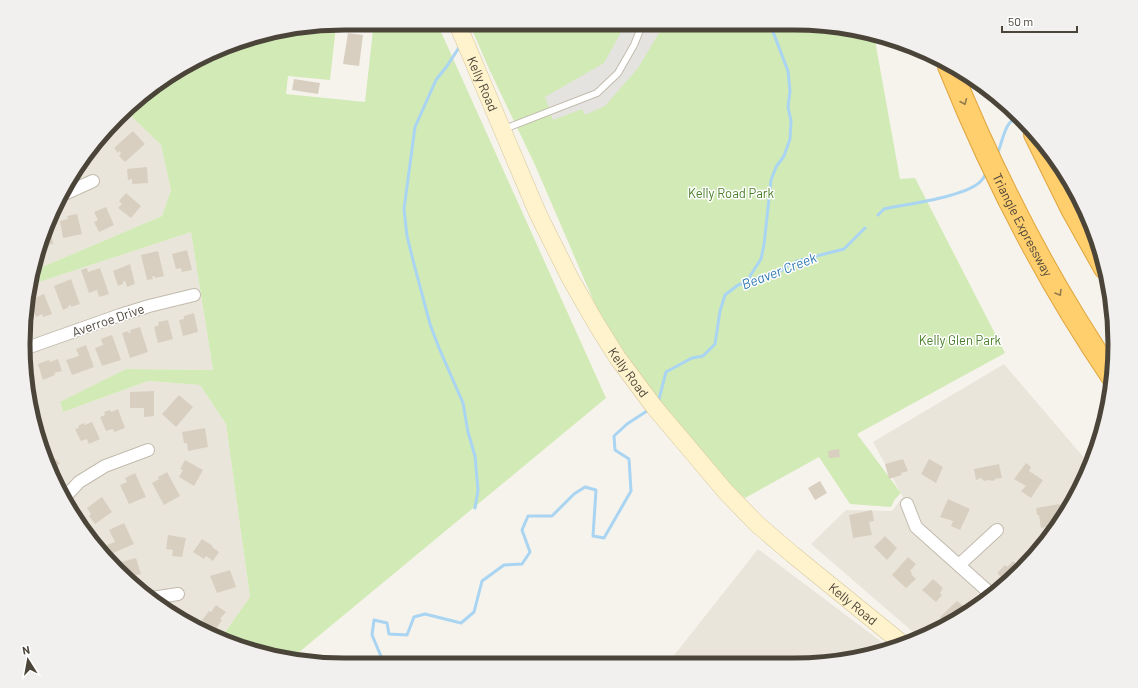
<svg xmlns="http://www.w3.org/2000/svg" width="1138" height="688" font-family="Barlow,sans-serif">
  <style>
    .residential { fill: #eae5da }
    .green { fill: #d2eab5; fill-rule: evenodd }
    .parking { fill: #e5e3e0 }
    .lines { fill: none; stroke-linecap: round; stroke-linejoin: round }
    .stream { stroke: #a9d4f2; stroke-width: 3 }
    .building { fill: #d8cfc1 }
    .lane-casing { stroke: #c2bbae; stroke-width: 8 }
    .street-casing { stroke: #c2bbae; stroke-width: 14 }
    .secondary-casing { stroke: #d6c79b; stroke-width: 18 }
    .highway-casing { stroke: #e0a43c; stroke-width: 24 }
    .lane { stroke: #fff; stroke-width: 6 }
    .street { stroke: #fff; stroke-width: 12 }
    .secondary { stroke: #fff3cd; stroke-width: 17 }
    .highway { stroke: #ffcf6e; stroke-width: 22 }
    .oneway { stroke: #937c4e }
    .labels { text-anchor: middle; stroke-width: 3; stroke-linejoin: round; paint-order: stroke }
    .street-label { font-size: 13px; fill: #4b4439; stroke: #fff }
    .park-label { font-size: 13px; fill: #4a7f2a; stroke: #fff }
    .water-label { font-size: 14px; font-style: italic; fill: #2e7ab2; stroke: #fff }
    .rim { fill: none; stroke: #4b4439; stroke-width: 5 }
  </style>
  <rect width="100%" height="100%" fill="#f6f3ec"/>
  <g class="residential">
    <polygon points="127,112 161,145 171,190 162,216 35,270 40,241 77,165"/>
    <polygon points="191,232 213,370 126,369 60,403 63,412 148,381 200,385 226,424 250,597 221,638 165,611 89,539 40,447 23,344 34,276 36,283"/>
    <polygon points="1004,364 1091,466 1061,523 1021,571 955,622 920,638 811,544 846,510 892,511 903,497 873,442"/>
    <polygon points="758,549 891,649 836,662 668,663"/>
  </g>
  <g class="green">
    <path d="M344,23H437L606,398L292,658L241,648L221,638L250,597L226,424L200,385L148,381L63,412L60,402L126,369L213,370L191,232L36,283L34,276L35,270L162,216L171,190L161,145L127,112L149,89L241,40ZM336,26L373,30L365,102L286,94L288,76L330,80Z"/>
    <polygon points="469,23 815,24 874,35 900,179 915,178 1005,353 857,434 901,493 895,499 891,507 850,504 819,457 745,498 725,483 616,347 594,302 535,165 490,71"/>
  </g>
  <polygon class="parking" points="626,23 692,24 691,25 659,33 638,68 605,106 585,115 582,109 553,120 545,97 604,63"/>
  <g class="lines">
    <g class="stream">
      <polyline points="468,35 476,23"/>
      <polyline points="460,46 447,66 436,80 415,127 404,209 407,236 414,264 430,324 439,348 463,403 468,432 475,456 478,490 475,508"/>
      <path d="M997,155C1003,142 1004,118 1021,117"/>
      <path d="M878,215L884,209C907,204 966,197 981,181C983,179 985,176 986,173"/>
      <polyline points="749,282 750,276 761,259 764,245 771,180 776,167 784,156 790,139 791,121 788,107 790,91 788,71 770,24"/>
      <polyline points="659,399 666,372 692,358 703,356 715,344 720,311 725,295 738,285 777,273 797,261 844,249 865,228"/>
      <polyline points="344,664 347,664"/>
      <polyline points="381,664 383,661 372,635 374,620 387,623 389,634 407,635 414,617 425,614 461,623 474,612 482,581 504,565 522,564 530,552 522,530 528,516 552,516 574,494 585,487 596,490 593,536 604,538 631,491 629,459 615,450 614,436 627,424 650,409"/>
    </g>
  </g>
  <g class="building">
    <polygon points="348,33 363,35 359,66 343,64"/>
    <polygon points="294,79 320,83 318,94 292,90"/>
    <polygon points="133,131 145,144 125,162 119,156 121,153 119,151 118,153 114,148"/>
    <polygon points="106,134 105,144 98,143"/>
    <polygon points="147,167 148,183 132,184 132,179 128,180 127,169"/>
    <polygon points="126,193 141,206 131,218 118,208 122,204 119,201"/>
    <polygon points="106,207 114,225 99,232 94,222 98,220 94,212"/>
    <polygon points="77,214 82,234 63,238 60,221 68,219 67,216"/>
    <polygon points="45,231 46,232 51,231 53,244 49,245 49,247 43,248 43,246 39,247 40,241"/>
    <polygon points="187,250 192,270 182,272 181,268 176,269 172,254"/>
    <polygon points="158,251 164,276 155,278 155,276 152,277 153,279 147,280 141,255"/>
    <polygon points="130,264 135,284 127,287 125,281 123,282 123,284 118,286 113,271"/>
    <polygon points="87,268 88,272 100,268 109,294 99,297 97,290 89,293 81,270"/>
    <polygon points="71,279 80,304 71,307 71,305 68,306 69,307 63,310 54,286"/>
    <polygon points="44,294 52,314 43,317 42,314 36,317 30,300"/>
    <polygon points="194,313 198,332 183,336 179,320 184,319 184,316"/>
    <polygon points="168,320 173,339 158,343 154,327 159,325 158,322"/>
    <polygon points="140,327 148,352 130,358 122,333 128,331 129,333 131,333 130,330"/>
    <polygon points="112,335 121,360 102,366 95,348 103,345 101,339"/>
    <polygon points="86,345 94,367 72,375 66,360 79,356 76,349"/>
    <polygon points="58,359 62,371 54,373 55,375 43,380 38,364 49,360 50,362"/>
    <polygon points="29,369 36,393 32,395 27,370"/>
    <polygon points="154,391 154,416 144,417 144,408 130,408 130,392"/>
    <polygon points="179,395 193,407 176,427 162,414"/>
    <polygon points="118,409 125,428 114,432 113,429 106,431 100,417 105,415 104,412 110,410 111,412"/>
    <polygon points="92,422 100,439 89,444 87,439 81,441 75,429 79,428 78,426 84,423 85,425"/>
    <polygon points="205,428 208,447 188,451 187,443 184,443 182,432"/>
    <polygon points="839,449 840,457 829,458 828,451"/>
    <polygon points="48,453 60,463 53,472 45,457"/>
    <polygon points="903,459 908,471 901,473 902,475 889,479 885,464"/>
    <polygon points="929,459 943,467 936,483 921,474"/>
    <polygon points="185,460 203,470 194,486 179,477 183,470 180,469"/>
    <polygon points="1026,463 1031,467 1029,471 1043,480 1031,498 1021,491 1026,486 1014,479"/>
    <polygon points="999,464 1002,478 995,479 995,480 992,481 989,480 984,481 981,478 976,480 974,469"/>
    <polygon points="167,472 180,496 164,505 152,483 159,479 158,477"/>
    <polygon points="135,473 146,497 129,504 120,485 127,482 125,478"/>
    <polygon points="820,481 827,493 815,500 808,488"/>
    <polygon points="102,497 112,512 95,524 89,516 91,514 87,508"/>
    <polygon points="948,499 970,509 960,530 951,526 953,521 940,517"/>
    <polygon points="1060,504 1063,519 1061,523 1059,524 1041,528 1039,515 1037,515 1036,508"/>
    <polygon points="872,510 874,521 869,522 872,535 853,538 849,515"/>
    <polygon points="124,523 134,544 111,554 107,545 115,542 109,530"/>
    <polygon points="168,535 186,538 182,557 172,556 173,550 166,549"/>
    <polygon points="885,536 897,548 887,560 874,547"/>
    <polygon points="202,539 213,546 212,547 219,552 213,561 206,556 204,559 193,552"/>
    <polygon points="908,557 916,564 910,571 912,573 911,574 916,579 906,588 892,575"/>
    <polygon points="136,558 141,574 129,577 118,566 117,563"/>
    <polygon points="1013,561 1023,569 1006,582 997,573 1005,565 1007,567"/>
    <polygon points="230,570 236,587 217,593 210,576"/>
    <polygon points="933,579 943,588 940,593 942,595 936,602 922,590"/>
    <polygon points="957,601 967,609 963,614 964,615 948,625 940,617"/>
    <polygon points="216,605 226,612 220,619 222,620 215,630 202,620 209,611 211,612"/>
  </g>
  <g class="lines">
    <defs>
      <polyline id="lane" points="504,129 597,93 618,73 634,45 643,23"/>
      <g id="street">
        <polyline points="62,195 93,181"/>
        <polyline points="24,349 120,315 149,306 194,295"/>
        <polyline points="66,496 79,482 105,466 148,450"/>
        <polyline points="907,504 916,527 991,594"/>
        <polyline points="959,565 997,530"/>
        <polyline points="152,598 178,594"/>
      </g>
      <g id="secondary">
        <path id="s1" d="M457,23L538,214L570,278L597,325L617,357L655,408L677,434L726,492L757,524L792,554L904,645"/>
      </g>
      <g id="highway">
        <path id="s2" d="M949,66C993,175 1046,279 1112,376"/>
        <polyline points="1035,134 1072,209 1105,268"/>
      </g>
    </defs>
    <use href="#lane" class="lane-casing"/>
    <use href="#street" class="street-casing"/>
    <use href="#secondary" class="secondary-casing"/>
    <use href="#highway" class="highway-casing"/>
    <use href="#lane" class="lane"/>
    <use href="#street" class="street"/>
    <use href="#secondary" class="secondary"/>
    <use href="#highway" class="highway"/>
  </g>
  <defs><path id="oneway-chevron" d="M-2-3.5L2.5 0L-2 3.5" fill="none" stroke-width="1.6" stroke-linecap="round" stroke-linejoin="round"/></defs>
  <g class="oneway">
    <use href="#oneway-chevron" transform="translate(964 102) rotate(67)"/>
    <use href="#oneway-chevron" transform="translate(1059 293) rotate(59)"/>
  </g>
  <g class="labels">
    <g class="street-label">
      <text dy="5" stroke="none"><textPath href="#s1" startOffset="66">Kelly Road</textPath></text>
      <text dy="5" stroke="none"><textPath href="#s2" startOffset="175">Triangle Expressway</textPath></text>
      <text transform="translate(108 320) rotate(-19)" y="5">Averroe Drive</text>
      <text dy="5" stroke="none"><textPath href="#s1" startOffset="390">Kelly Road</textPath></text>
      <text dy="5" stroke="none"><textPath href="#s1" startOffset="714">Kelly Road</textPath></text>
    </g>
    <g class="park-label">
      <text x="731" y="198">Kelly Road Park</text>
      <text x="960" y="345">Kelly Glen Park</text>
    </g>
    <g class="water-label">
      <text transform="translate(779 271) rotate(-21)" y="5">Beaver Creek</text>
    </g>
  </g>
  <path d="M0 0H1138V688H0ZM344 30H794A314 314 0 0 1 1108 344V344A314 314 0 0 1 794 658H344A314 314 0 0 1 30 344V344A314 314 0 0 1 344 30Z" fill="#f1f0ef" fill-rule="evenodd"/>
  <path class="rim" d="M344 30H794A314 314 0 0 1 1108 344V344A314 314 0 0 1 794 658H344A314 314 0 0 1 30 344V344A314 314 0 0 1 344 30Z"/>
  <g transform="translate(28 660) rotate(349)" stroke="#ffffff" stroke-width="3" paint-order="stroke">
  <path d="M0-3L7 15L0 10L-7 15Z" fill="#4b4439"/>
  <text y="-6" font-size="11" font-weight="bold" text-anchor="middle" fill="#4b4439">N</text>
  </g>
  <path d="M1002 26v6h75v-6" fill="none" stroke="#4b4439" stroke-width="2"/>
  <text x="1008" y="26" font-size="12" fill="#4b4439" stroke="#ffffff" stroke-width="3" paint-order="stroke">50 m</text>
</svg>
